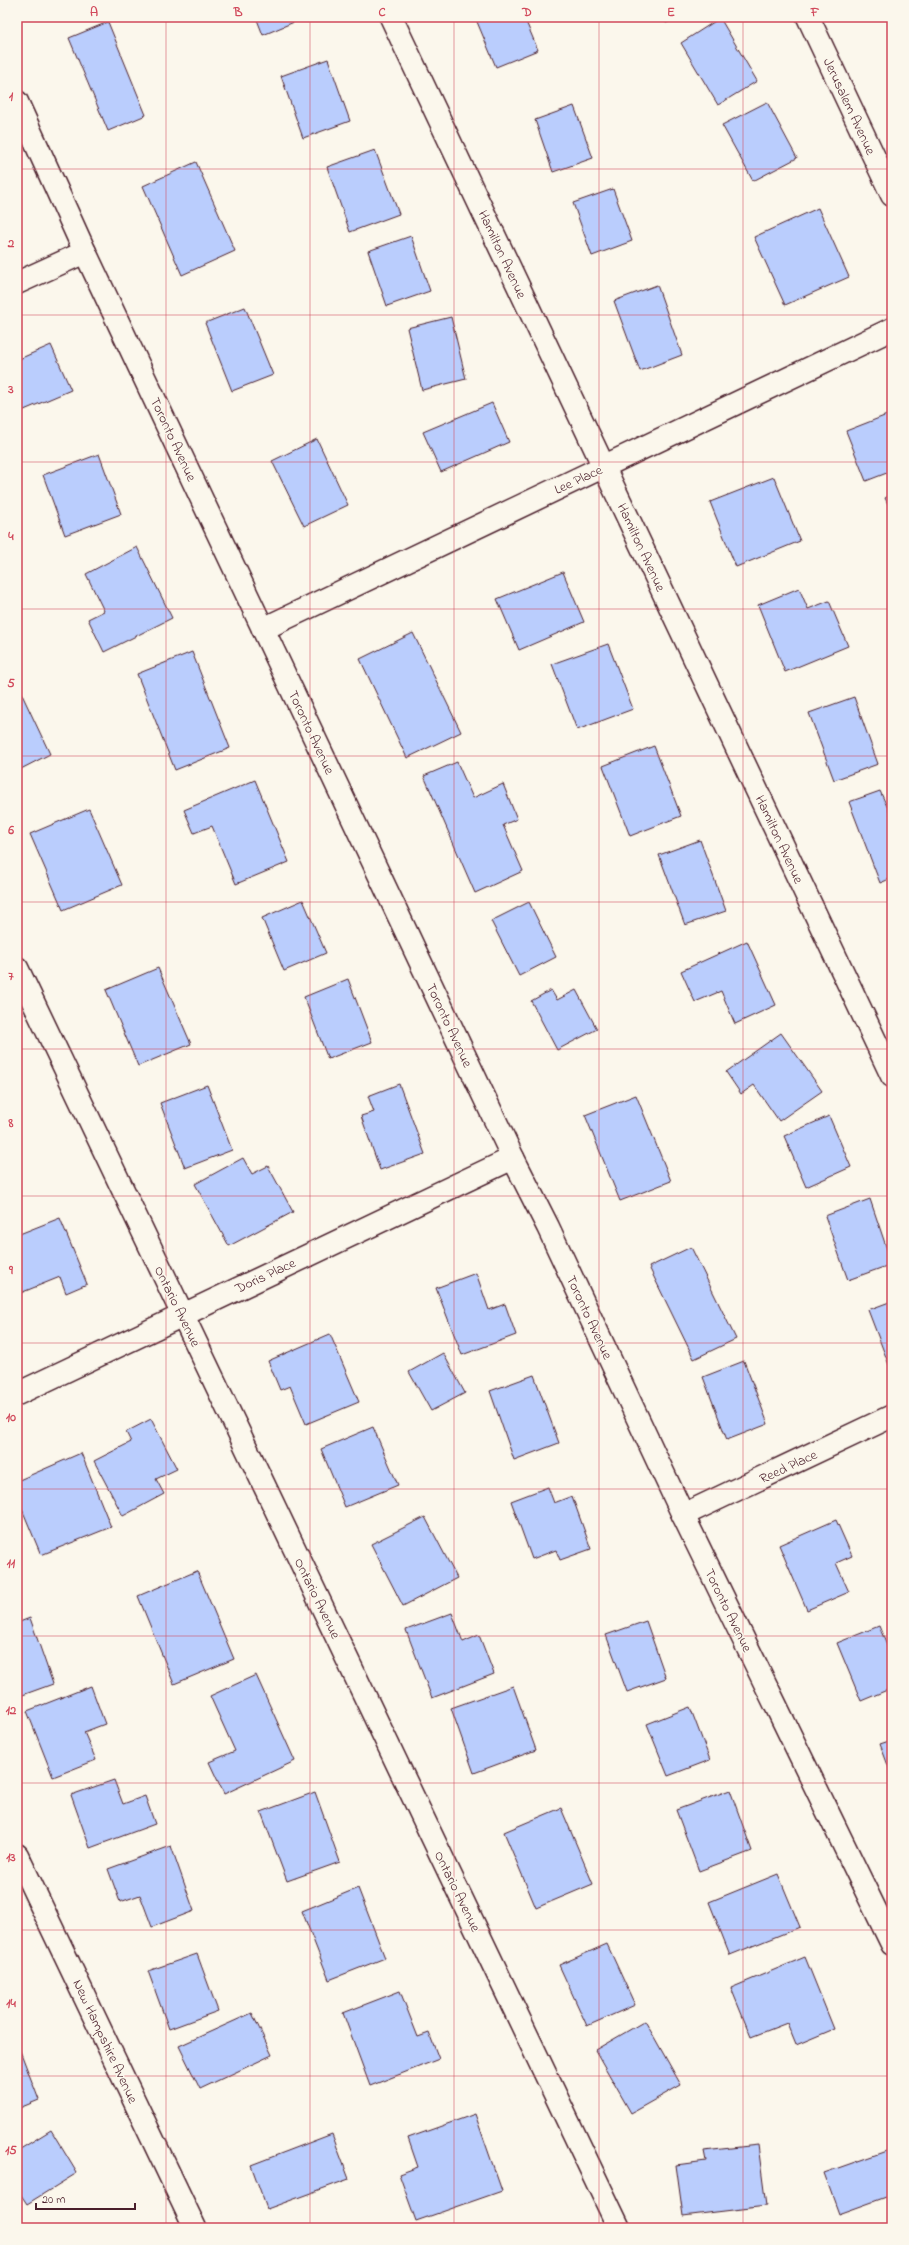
<svg xmlns="http://www.w3.org/2000/svg" width="909" height="2245" font-family="'Indie Flower',sans-serif">
  <style>
    .building { fill: #bacdfd; stroke: #4a1f2b }
    .lines { fill: none; stroke-linecap: round; stroke-linejoin: round }
    .minor-casing { stroke: #4a1f2b; stroke-width: 25 }
    .minor { stroke: #fbf7ec; stroke-width: 22 }
    .grid { fill: none; stroke: #d1495b; stroke-width: 1; stroke-opacity: 0.55 }
    .labels { text-anchor: middle; stroke-width: 3; stroke-linejoin: round; paint-order: stroke }
    .street-label { font-size: 14px; fill: #4a1f2b; stroke: #fbf7ec }
    .neatline { fill: none; stroke: #d1495b; stroke-width: 1.5 }
    .grid-label { font-size: 13px; text-anchor: middle; font-weight: bold; fill: #d1495b }
  </style>
  <rect width="100%" height="100%" fill="#fbf7ec"/>
  <filter id="ink" filterUnits="userSpaceOnUse"><feTurbulence type="fractalNoise" baseFrequency=".025" numOctaves="2"/><feDisplacementMap in="SourceGraphic" scale="8" xChannelSelector="R" yChannelSelector="G"/><feConvolveMatrix kernelMatrix="1 2 1 2 8 2 1 2 1" color-interpolation-filters="sRGB"/></filter>
  <g filter="url(#ink)">
    <g class="building">
      <polygon points="256,17 306,17 263,35"/>
      <polygon points="475,17 524,17 538,50 496,67"/>
      <polygon points="664,17 679,17 666,23"/>
      <polygon points="720,18 757,81 718,105 681,43"/>
      <polygon points="108,22 146,115 108,131 69,38"/>
      <polygon points="328,59 350,121 303,138 281,76"/>
      <polygon points="767,102 797,158 753,181 722,125"/>
      <polygon points="574,106 593,158 553,172 535,120"/>
      <polygon points="375,150 399,214 350,232 327,167"/>
      <polygon points="196,162 235,251 182,275 143,186"/>
      <polygon points="613,189 632,241 592,256 573,203"/>
      <polygon points="818,208 849,277 785,305 754,237"/>
      <polygon points="411,236 430,291 387,306 368,251"/>
      <polygon points="657,285 682,355 640,371 614,301"/>
      <polygon points="245,307 273,375 232,391 205,323"/>
      <polygon points="451,317 466,379 422,390 407,328"/>
      <polygon points="51,345 71,390 17,413 17,360"/>
      <polygon points="492,403 509,442 441,472 423,432"/>
      <polygon points="892,413 892,471 866,481 846,431"/>
      <polygon points="317,439 348,505 304,526 272,461"/>
      <polygon points="99,454 121,514 65,535 43,475"/>
      <polygon points="774,477 800,541 736,567 710,502"/>
      <polygon points="892,494 892,512 885,498"/>
      <polygon points="137,547 172,618 104,652 88,619 104,611 86,574"/>
      <polygon points="563,572 584,622 519,650 497,599"/>
      <polygon points="799,588 808,609 829,601 848,646 785,672 758,605"/>
      <polygon points="413,633 461,732 407,758 360,659"/>
      <polygon points="608,644 633,709 577,730 552,664"/>
      <polygon points="192,652 230,748 175,770 137,674"/>
      <polygon points="17,684 50,754 17,771"/>
      <polygon points="854,697 878,764 834,780 809,713"/>
      <polygon points="654,746 681,816 630,836 603,766"/>
      <polygon points="457,762 473,798 503,784 517,819 503,825 523,871 475,893 424,776"/>
      <polygon points="255,780 289,862 236,884 212,826 194,833 184,810"/>
      <polygon points="880,791 892,817 892,878 880,883 849,802"/>
      <polygon points="89,809 122,885 63,910 30,834"/>
      <polygon points="700,840 726,911 685,925 659,855"/>
      <polygon points="303,900 326,953 284,971 262,918"/>
      <polygon points="529,902 556,957 519,976 491,921"/>
      <polygon points="747,941 776,1005 735,1024 721,991 695,1002 681,971"/>
      <polygon points="158,968 191,1044 138,1066 106,990"/>
      <polygon points="348,979 372,1042 328,1059 304,997"/>
      <polygon points="551,990 557,1000 576,990 597,1029 557,1050 531,1001"/>
      <polygon points="781,1033 822,1091 779,1121 754,1085 741,1094 726,1072"/>
      <polygon points="399,1084 425,1154 380,1170 361,1116 374,1112 368,1096"/>
      <polygon points="207,1085 232,1150 185,1168 160,1103"/>
      <polygon points="636,1095 671,1181 620,1201 585,1115"/>
      <polygon points="829,1116 851,1167 806,1187 784,1136"/>
      <polygon points="243,1158 252,1174 268,1166 293,1212 229,1246 195,1184"/>
      <polygon points="870,1199 892,1264 848,1280 825,1216"/>
      <polygon points="60,1218 87,1284 66,1293 60,1277 18,1294 17,1235"/>
      <polygon points="691,1247 736,1339 694,1359 649,1267"/>
      <polygon points="476,1273 489,1310 505,1304 516,1335 462,1355 436,1288"/>
      <polygon points="892,1301 892,1363 889,1365 868,1310"/>
      <polygon points="330,1334 359,1402 306,1424 290,1386 280,1390 268,1361"/>
      <polygon points="443,1353 465,1393 431,1411 409,1372"/>
      <polygon points="744,1361 768,1424 727,1440 703,1377"/>
      <polygon points="534,1375 559,1443 514,1460 490,1391"/>
      <polygon points="151,1419 177,1469 156,1479 164,1494 123,1516 94,1461 131,1442 126,1432"/>
      <polygon points="373,1427 398,1485 345,1507 321,1449"/>
      <polygon points="81,1453 111,1527 41,1555 17,1497 17,1481"/>
      <polygon points="548,1487 554,1503 572,1496 591,1549 560,1560 556,1550 532,1559 511,1501"/>
      <polygon points="425,1517 457,1578 403,1606 371,1544"/>
      <polygon points="836,1520 852,1556 836,1563 849,1592 807,1610 779,1545"/>
      <polygon points="197,1571 234,1659 174,1684 138,1596"/>
      <polygon points="452,1613 463,1642 479,1635 494,1674 432,1698 406,1630"/>
      <polygon points="30,1618 53,1684 17,1697 17,1623"/>
      <polygon points="646,1621 666,1678 627,1692 606,1635"/>
      <polygon points="879,1626 892,1658 892,1688 861,1701 837,1643"/>
      <polygon points="256,1675 295,1761 224,1794 209,1762 235,1751 210,1696"/>
      <polygon points="91,1686 105,1724 84,1732 96,1760 53,1777 27,1711"/>
      <polygon points="513,1686 536,1750 474,1773 451,1708"/>
      <polygon points="690,1707 710,1760 668,1776 647,1724"/>
      <polygon points="892,1740 892,1776 880,1744"/>
      <polygon points="114,1780 123,1804 145,1796 155,1824 90,1848 71,1795"/>
      <polygon points="730,1790 752,1851 699,1871 676,1810"/>
      <polygon points="315,1792 340,1862 287,1881 261,1812"/>
      <polygon points="561,1808 593,1884 536,1908 504,1832"/>
      <polygon points="171,1846 194,1911 152,1927 140,1895 120,1902 108,1869"/>
      <polygon points="778,1874 800,1927 730,1955 709,1902"/>
      <polygon points="358,1888 385,1958 329,1980 302,1911"/>
      <polygon points="607,1944 635,2005 587,2026 559,1965"/>
      <polygon points="197,1954 218,2011 169,2029 148,1971"/>
      <polygon points="805,1957 834,2029 796,2045 787,2023 751,2037 731,1988"/>
      <polygon points="400,1991 418,2037 429,2033 439,2059 370,2086 343,2013"/>
      <polygon points="252,2013 272,2055 200,2089 179,2046"/>
      <polygon points="645,2021 681,2085 631,2113 595,2050"/>
      <polygon points="17,2043 39,2100 17,2109"/>
      <polygon points="475,2114 502,2191 416,2221 399,2174 418,2167 408,2138"/>
      <polygon points="51,2130 77,2173 27,2204 17,2189 17,2151"/>
      <polygon points="332,2134 349,2179 267,2209 251,2165"/>
      <polygon points="758,2145 766,2206 683,2216 676,2165 706,2161 704,2151"/>
      <polygon points="892,2149 892,2203 889,2196 839,2214 824,2173"/>
    </g>
    <g class="lines">
      <defs>
        <g id="minor">
          <polyline points="391,17 892,1076"/>
          <polyline points="808,17 892,195"/>
          <polyline points="17,102 85,252 513,1158 548,1227 683,1515 892,1944"/>
          <polyline points="17,283 85,252"/>
          <polyline points="263,629 892,329"/>
          <polyline points="17,968 619,2228"/>
          <polyline points="17,1394 513,1158"/>
          <polyline points="683,1515 892,1416"/>
          <polyline points="17,1855 195,2228"/>
        </g>
      </defs>
      <use href="#minor" class="minor-casing"/>
      <use href="#minor" class="minor"/>
    </g>
  </g>
  <path class="grid" d="M166,17V2228M310,17V2228M454,17V2228M599,17V2228M743,17V2228M17,169H892M17,315H892M17,462H892M17,609H892M17,756H892M17,902H892M17,1049H892M17,1196H892M17,1343H892M17,1489H892M17,1636H892M17,1783H892M17,1930H892M17,2076H892"/>
  <g class="labels">
    <g class="street-label">
      <text transform="translate(850 106) rotate(65)" y="5">Jerusalem Avenue</text>
      <text transform="translate(503 254) rotate(65)" y="5">Hamilton Avenue</text>
      <text transform="translate(174 439) rotate(65)" y="5">Toronto Avenue</text>
      <text transform="translate(578 479) rotate(-25)" y="5">Lee Place</text>
      <text transform="translate(642 547) rotate(65)" y="5">Hamilton Avenue</text>
      <text transform="translate(312 732) rotate(65)" y="5">Toronto Avenue</text>
      <text transform="translate(780 839) rotate(65)" y="5">Hamilton Avenue</text>
      <text transform="translate(450 1025) rotate(65)" y="5">Toronto Avenue</text>
      <text transform="translate(265 1275) rotate(-25)" y="5">Doris Place</text>
      <text transform="translate(178 1306) rotate(64)" y="5">Ontario Avenue</text>
      <text transform="translate(590 1317) rotate(65)" y="5">Toronto Avenue</text>
      <text transform="translate(788 1466) rotate(-25)" y="5">Reed Place</text>
      <text transform="translate(318 1598) rotate(64)" y="5">Ontario Avenue</text>
      <text transform="translate(729 1610) rotate(64)" y="5">Toronto Avenue</text>
      <text transform="translate(458 1891) rotate(64)" y="5">Ontario Avenue</text>
      <text transform="translate(106 2041) rotate(65)" y="5">New Hampshire Avenue</text>
    </g>
  </g>
  <rect width="909" height="2245" fill="none" stroke="#fbf7ec" stroke-width="44"/>
  <path d="M36 2203v6h99v-6" fill="none" stroke="#4a1f2b" stroke-width="2"/>
  <text x="42" y="2203" font-size="12" fill="#4a1f2b" stroke="#fbf7ec" stroke-width="3" paint-order="stroke">20 m</text>
  <rect x="22" y="22" width="865" height="2201" class="neatline"/>
  <g class="grid-label">
    <text x="94" y="16">A</text>
    <text x="238" y="16">B</text>
    <text x="382" y="16">C</text>
    <text x="527" y="16">D</text>
    <text x="671" y="16">E</text>
    <text x="815" y="16">F</text>
    <text x="11" y="100">1</text>
    <text x="11" y="247">2</text>
    <text x="11" y="393">3</text>
    <text x="11" y="540">4</text>
    <text x="11" y="687">5</text>
    <text x="11" y="834">6</text>
    <text x="11" y="980">7</text>
    <text x="11" y="1127">8</text>
    <text x="11" y="1274">9</text>
    <text x="11" y="1421">10</text>
    <text x="11" y="1567">11</text>
    <text x="11" y="1714">12</text>
    <text x="11" y="1861">13</text>
    <text x="11" y="2007">14</text>
    <text x="11" y="2154">15</text>
  </g>
</svg>
